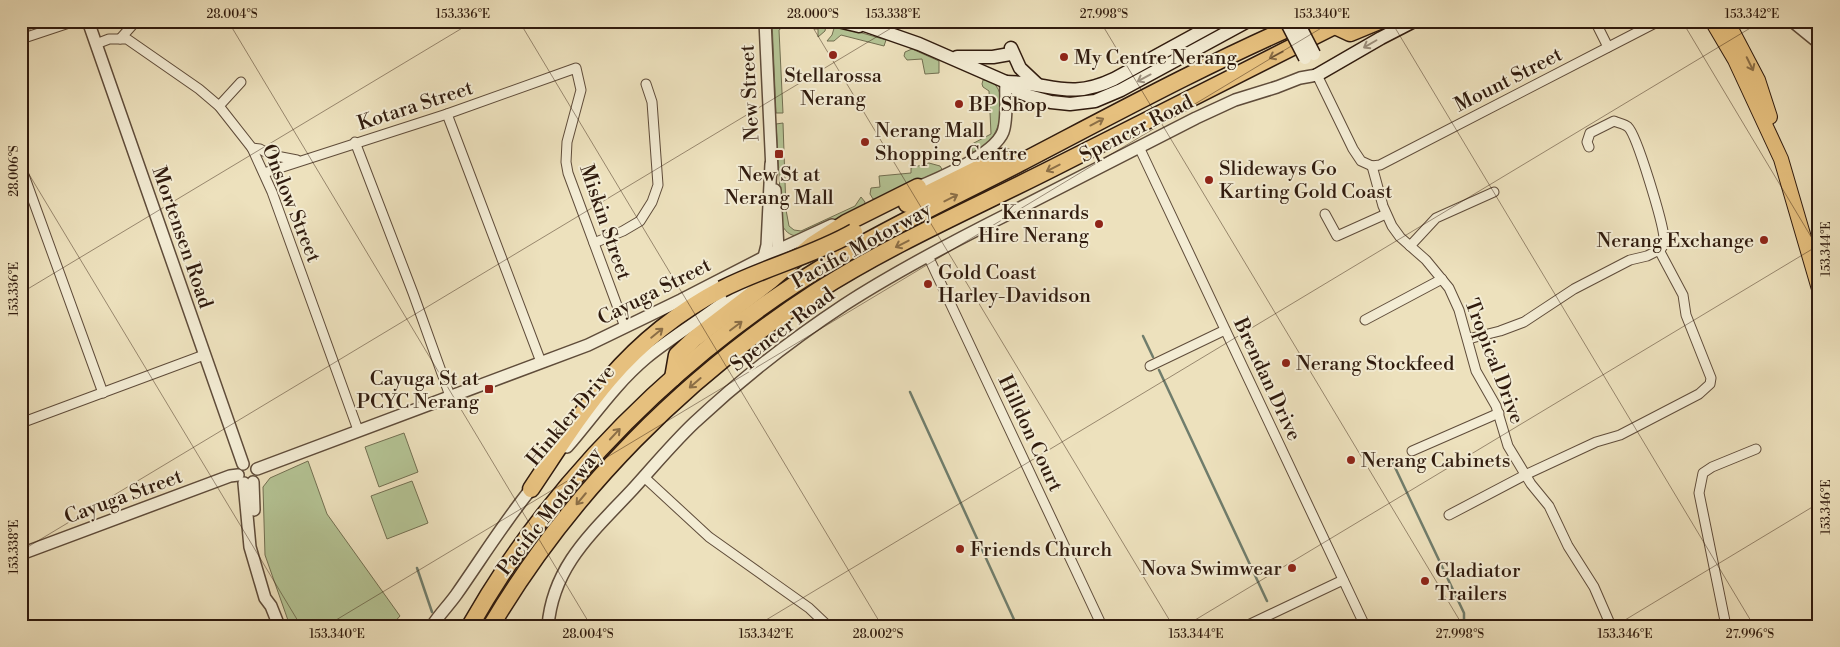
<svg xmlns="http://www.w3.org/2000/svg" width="1840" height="647" font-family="'Libre Bodoni',serif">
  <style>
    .green { fill: #b4c394; stroke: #726f51 }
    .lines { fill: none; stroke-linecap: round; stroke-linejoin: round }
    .stream { stroke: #707d6c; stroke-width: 2.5 }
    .minor-casing { stroke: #5f4c3a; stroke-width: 11 }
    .tertiary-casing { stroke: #5f4c3a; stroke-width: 14 }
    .secondary-casing { stroke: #301b0e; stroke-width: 15 }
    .primary-casing { stroke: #301b0e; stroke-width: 16 }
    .motorway-casing { stroke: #301b0e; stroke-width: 19 }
    .minor { stroke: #f3ecd4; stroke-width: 9 }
    .tertiary { stroke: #f3ecd4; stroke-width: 11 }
    .secondary { stroke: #f3ecd4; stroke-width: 12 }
    .primary { stroke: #e6c07e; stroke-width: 14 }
    .motorway { stroke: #e6c07e; stroke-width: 16 }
    .secondary-bridge-casing { stroke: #301b0e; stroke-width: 15; stroke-linecap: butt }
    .motorway-bridge-casing { stroke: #301b0e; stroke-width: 19; stroke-linecap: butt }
    .secondary-bridge { stroke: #f3ecd4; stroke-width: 12 }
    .motorway-bridge { stroke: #e6c07e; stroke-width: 16 }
    .oneway { stroke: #9b8e7b }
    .oneway2 { stroke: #8b6e46 }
    .ticks { fill: none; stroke: #301b0e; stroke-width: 1; stroke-opacity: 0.45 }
    .poi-dot { fill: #8f2418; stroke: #f3ecd4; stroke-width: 2 }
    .labels { text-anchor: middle; stroke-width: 4; stroke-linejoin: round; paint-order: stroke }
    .poi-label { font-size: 20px; fill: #301b0e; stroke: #f3ecd4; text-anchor: start }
    .street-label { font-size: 20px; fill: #301b0e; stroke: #f3ecd4 }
    .neatline { fill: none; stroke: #301b0e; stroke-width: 2 }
    .ticks-label { font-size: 12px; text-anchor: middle; fill: #301b0e }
  </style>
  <rect width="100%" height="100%" fill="#ede1bd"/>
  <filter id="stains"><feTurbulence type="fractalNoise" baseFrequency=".004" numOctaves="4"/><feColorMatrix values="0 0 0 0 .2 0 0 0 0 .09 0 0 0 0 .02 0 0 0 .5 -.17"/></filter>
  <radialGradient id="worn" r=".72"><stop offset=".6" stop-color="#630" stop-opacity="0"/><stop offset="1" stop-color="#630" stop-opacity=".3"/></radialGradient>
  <g class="green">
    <polygon points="772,21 827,21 825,31 818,37 818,29 814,29 813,22 785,25 779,30 783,113 776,113"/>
    <polygon points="835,25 886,40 884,46 841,35 834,41 827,41 832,35"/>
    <polygon points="912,49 939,61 939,73 925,74 922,59 907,60 904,56 905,52"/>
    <path d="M983,80C1012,78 1006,145 972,152V144L991,134L989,91L983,87L982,84Z"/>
    <path d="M783,123L786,210L789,226L794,230L801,231L855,206L861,197L865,202L864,207L802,236C792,237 786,233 782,225L776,124Z"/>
    <polygon points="929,163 940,166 943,171 878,200 873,199 870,194 871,188 880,187 879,176 911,173 911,168"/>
    <polygon points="404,433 418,472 379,487 365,447"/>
    <polygon points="308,461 327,514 400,616 391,626 290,626 265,555 263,487 270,478"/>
    <polygon points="412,481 428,523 387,539 371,496"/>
  </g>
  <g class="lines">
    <g class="stream">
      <polyline points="1143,336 1153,357"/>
      <polyline points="1159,370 1267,601"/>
      <polyline points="910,392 1017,626"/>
      <polyline points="1392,461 1464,613 1464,620 1456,626"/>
      <polyline points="417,568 432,612"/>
      <polyline points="1279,625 1279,626"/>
    </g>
    <defs>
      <g id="minor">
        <polyline points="1595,21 1608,47"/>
        <polyline points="21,39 75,21"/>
        <polyline points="120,39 136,21"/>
        <polyline points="96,44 109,39 127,39 199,89 219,106 252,148 272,192 358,430"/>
        <polyline points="1317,75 1353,149 1361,161 1372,166"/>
        <polyline points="219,106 241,82"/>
        <polyline points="447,114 541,362"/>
        <polyline points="355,142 413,293 450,396"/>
        <polyline points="1139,147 1365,626"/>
        <polyline points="252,148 260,149 271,155 297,160"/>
        <polyline points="1372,166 1383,206 1392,226 1400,237 1426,260 1449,288 1459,310 1476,371 1496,406 1508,446 1531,484 1549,506 1568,546 1594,587 1611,626"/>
        <polyline points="1372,166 1380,165 1659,21"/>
        <polyline points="21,167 103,393"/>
        <polyline points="264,173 447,114 576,68 581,90 567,142 566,162 568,173 625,327"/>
        <polyline points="1325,214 1337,236 1386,214"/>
        <polyline points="594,243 623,231 640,221 652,202 658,185 652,102 646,84"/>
        <polyline points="1410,246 1436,218 1494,192"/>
        <polyline points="928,256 1102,626"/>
        <polyline points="1365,320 1442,279"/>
        <path d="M1468,339L1500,331L1524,322L1574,289L1630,260L1647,256L1661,249C1663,246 1665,241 1664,238C1663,223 1637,135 1628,127C1625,124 1618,123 1614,121L1590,133L1587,142L1589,147"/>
        <polyline points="1150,366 1225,330"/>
        <polyline points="21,423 204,355"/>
        <polyline points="1412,451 1499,413"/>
        <polyline points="644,477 709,537 809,608 828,626"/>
        <polyline points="1449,515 1525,475 1596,442 1620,435 1699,394 1710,384 1711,378 1686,315 1683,295 1659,250"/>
        <polyline points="1246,626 1343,580"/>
        <polyline points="1726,626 1699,493 1703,473 1712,467 1756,449"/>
      </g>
      <g id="tertiary">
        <polyline points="88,21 243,464"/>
        <polyline points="765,21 772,171"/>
        <polyline points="1792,21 1819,43"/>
        <path d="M913,189C936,180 994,155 1003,132C1008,118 1005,97 1006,82"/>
        <polyline points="775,190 778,250 776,256"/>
        <polyline points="763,261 767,245 771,164"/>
        <path d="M567,447C593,417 615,384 646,358C679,331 718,310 750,281"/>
        <polyline points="257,469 588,345 681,300 778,250 832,225"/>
        <polyline points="253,482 254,510"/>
        <polyline points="244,483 250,547 265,598 271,606 279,626"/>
        <polyline points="21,554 230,476 238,475"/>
        <path d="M432,626C439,615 448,606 456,595C482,558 506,519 535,484"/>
        <path d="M548,626C553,565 594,531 633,489C653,467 672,444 694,423C740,380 791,340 844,305C898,270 956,240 1014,211C1075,180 1135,149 1196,118L1235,100L1277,87L1300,78L1317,75"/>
      </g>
      <g id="secondary">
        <polyline points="838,21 859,26"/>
        <polyline points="853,21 919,44 1006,82 1021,93 1029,96 1051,102 1070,104 1095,101 1121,90 1248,21"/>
        <polyline points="765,22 765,21"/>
        <polyline points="1011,48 1020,68 1037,84"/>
        <polyline points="957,57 993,57 1010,54"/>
        <polyline points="1317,75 1381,38 1414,21"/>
        <path d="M1006,82C1050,82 1068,101 1114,79L1220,21"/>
      </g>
      <g id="primary">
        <polyline points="1712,21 1735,60 1781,159 1819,289"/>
        <polyline points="1727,21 1758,80 1770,117"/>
      </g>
      <g id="motorway">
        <polyline points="1335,26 1350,33 1379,21"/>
        <polyline points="907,204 1002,157 1023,161"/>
        <polyline points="673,378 677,355 694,339 770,281 812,245 846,223 918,187"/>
        <path d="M531,489C556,452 580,413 609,379C640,343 680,311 722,289"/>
        <path d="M470,626C482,605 495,584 509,563C590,444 705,337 829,263C891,226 956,196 1020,163C1114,114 1206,64 1303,22"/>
        <path d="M491,626C571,491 685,377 816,292C891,244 974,208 1053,168C1150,119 1247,70 1344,21"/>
      </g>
    </defs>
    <use href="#minor" class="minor-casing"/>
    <use href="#tertiary" class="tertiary-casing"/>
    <use href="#secondary" class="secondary-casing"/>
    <use href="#primary" class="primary-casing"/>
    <use href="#motorway" class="motorway-casing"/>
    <use href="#minor" class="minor"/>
    <use href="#tertiary" class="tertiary"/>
    <use href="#secondary" class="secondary"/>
    <use href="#primary" class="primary"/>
    <use href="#motorway" class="motorway"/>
    <defs>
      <g id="secondary-bridge">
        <polyline points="1286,21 1305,58"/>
        <polyline points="1297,21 1314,54"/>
      </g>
      <path id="motorway-bridge" d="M722,289C765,267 812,256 854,232"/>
    </defs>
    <use href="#secondary-bridge" class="secondary-bridge-casing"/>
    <use href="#motorway-bridge" class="motorway-bridge-casing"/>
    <use href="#secondary-bridge" class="secondary-bridge"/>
    <use href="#motorway-bridge" class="motorway-bridge"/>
  </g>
  <defs><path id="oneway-shaft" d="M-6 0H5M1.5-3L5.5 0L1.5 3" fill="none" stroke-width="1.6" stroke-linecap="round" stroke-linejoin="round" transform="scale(1.25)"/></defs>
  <g class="oneway">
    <use href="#oneway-shaft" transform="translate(1370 44) rotate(150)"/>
    <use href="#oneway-shaft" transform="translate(1144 78) rotate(152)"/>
  </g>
  <g class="oneway2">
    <use href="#oneway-shaft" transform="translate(1276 55) rotate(153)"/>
    <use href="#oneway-shaft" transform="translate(1750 64) rotate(64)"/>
    <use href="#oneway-shaft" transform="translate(1097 122) rotate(-28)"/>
    <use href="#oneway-shaft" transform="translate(1053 168) rotate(153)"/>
    <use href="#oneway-shaft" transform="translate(951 198) rotate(-27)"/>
    <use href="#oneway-shaft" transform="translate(902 244) rotate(153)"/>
    <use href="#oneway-shaft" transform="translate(736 326) rotate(-37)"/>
    <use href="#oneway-shaft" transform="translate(657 333) rotate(-39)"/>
    <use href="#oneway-shaft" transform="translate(695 383) rotate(139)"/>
    <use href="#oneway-shaft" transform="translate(615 434) rotate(-47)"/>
    <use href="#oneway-shaft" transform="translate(581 499) rotate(130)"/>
  </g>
  <path class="ticks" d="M228,21L591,626M519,21L882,626M809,21L1173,626M1100,21L1463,626M1391,21L1754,626M1682,21L1819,250M21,35L44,21M21,161L301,626M21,293L474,21M21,551L903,21M326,626L1333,21M756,626L1762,21M1185,626L1819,245M1615,626L1819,503"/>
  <g class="poi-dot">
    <circle cx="833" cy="55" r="5"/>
    <circle cx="1064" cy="57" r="5"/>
    <circle cx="959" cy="104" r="5"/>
    <circle cx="865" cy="142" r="5"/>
    <rect x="774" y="149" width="10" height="10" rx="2.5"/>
    <circle cx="1209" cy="180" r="5"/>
    <circle cx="1099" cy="224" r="5"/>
    <circle cx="1764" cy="240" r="5"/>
    <circle cx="928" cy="284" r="5"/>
    <circle cx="1286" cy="363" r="5"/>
    <rect x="484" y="384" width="10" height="10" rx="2.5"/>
    <circle cx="1351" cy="460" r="5"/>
    <circle cx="960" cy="549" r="5"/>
    <circle cx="1292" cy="568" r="5"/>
    <circle cx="1425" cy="581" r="5"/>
  </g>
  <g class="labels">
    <g class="poi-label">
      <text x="1074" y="64">My Centre Nerang</text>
      <text x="833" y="82" text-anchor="middle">Stellarossa<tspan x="833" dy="23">Nerang</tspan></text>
      <text x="969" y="111">BP Shop</text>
      <text x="875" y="137">Nerang Mall<tspan x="875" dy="23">Shopping Centre</tspan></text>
      <text x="1219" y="175">Slideways Go<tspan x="1219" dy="23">Karting Gold Coast</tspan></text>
      <text x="779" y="181" text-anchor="middle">New St at<tspan x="779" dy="23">Nerang Mall</tspan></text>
      <text x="1089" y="219" text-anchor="end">Kennards<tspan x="1089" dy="23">Hire Nerang</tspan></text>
      <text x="1754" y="247" text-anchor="end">Nerang Exchange</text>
      <text x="938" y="279">Gold Coast<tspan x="938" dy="23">Harley-Davidson</tspan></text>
      <text x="1296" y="370">Nerang Stockfeed</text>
      <text x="479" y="385" text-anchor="end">Cayuga St at<tspan x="479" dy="23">PCYC Nerang</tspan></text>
      <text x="1361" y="467">Nerang Cabinets</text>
      <text x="970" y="556">Friends Church</text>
      <text x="1282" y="575" text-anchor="end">Nova Swimwear</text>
      <text x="1435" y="577">Gladiator<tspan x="1435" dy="23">Trailers</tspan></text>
    </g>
    <g class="street-label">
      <text transform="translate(1508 79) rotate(-27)" y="7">Mount Street</text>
      <text transform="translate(749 93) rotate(-93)" y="7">New Street</text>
      <text transform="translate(415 105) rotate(-18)" y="7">Kotara Street</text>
      <text transform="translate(1136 128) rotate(-27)" y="7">Spencer Road</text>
      <text transform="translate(292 203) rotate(68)" y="7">Onslow Street</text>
      <text transform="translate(606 222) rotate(71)" y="7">Miskin Street</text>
      <text transform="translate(183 237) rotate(71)" y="7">Mortensen Road</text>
      <text transform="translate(861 245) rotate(-29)" y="7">Pacific Motorway</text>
      <text transform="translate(654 291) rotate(-27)" y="7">Cayuga Street</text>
      <text transform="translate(782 329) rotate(-37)" y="7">Spencer Road</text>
      <text transform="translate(1495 361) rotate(69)" y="7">Tropical Drive</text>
      <text transform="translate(1268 379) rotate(65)" y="7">Brendan Drive</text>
      <text transform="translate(570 415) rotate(-50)" y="7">Hinkler Drive</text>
      <text transform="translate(1031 433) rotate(65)" y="7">Hilldon Court</text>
      <text transform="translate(123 496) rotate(-20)" y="7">Cayuga Street</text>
      <text transform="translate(549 511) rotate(-52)" y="7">Pacific Motorway</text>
    </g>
  </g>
  <rect width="1840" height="647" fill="none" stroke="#ede1bd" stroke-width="55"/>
  <rect x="28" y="28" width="1784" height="592" class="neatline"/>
  <g class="ticks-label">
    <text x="232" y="18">28.004°S</text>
    <text x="463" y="18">153.336°E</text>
    <text x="813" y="18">28.000°S</text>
    <text x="893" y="18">153.338°E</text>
    <text x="1104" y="18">27.998°S</text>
    <text x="1322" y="18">153.340°E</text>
    <text x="1752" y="18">153.342°E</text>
    <text transform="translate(14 171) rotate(-90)" y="4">28.006°S</text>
    <text transform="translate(1826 249) rotate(-90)" y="4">153.344°E</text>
    <text transform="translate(14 289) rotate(-90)" y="4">153.336°E</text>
    <text transform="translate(1826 507) rotate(-90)" y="4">153.346°E</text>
    <text transform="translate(14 547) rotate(-90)" y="4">153.338°E</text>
    <text x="337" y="638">153.340°E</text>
    <text x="588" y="638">28.004°S</text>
    <text x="766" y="638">153.342°E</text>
    <text x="878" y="638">28.002°S</text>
    <text x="1196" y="638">153.344°E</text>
    <text x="1460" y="638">27.998°S</text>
    <text x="1625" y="638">153.346°E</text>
    <text x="1750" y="638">27.996°S</text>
  </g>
  <rect width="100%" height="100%" filter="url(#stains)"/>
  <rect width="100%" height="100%" fill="url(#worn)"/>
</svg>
